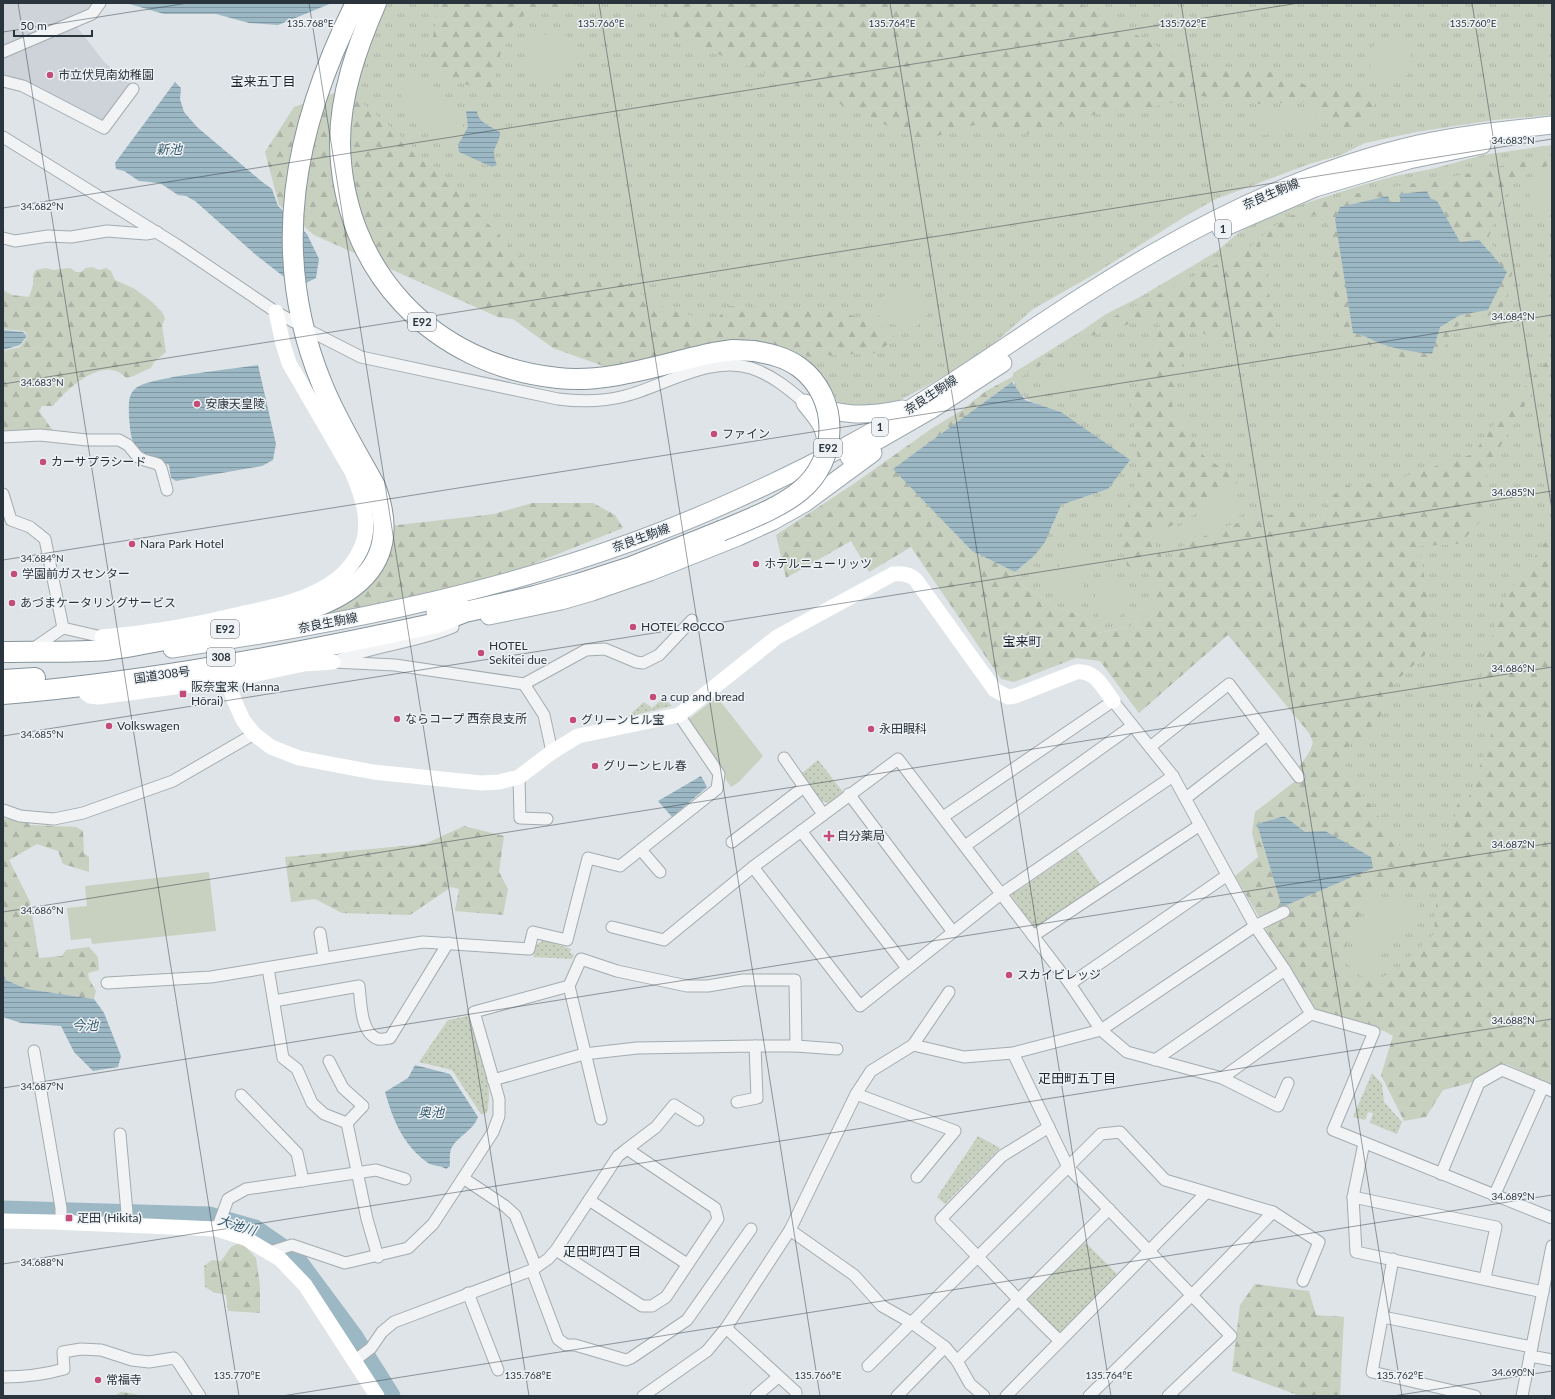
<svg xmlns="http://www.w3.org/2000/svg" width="1555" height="1399" font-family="Lato,'Noto Sans JP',sans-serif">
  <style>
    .built { fill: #cdd3d8 }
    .grass { fill: url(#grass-tufts) }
    .forest { fill: url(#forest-firs); fill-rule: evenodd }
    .park { fill: url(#park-dots) }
    .pitch { fill: #c8d0c0 }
    .water { fill: url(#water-rules) }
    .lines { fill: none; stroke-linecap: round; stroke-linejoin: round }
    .river { stroke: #9cb8c4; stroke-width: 19 }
    .secondary-tunnel { stroke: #bac1c5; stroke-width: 15; stroke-dasharray: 15 8; stroke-linecap: butt }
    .street-casing { stroke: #a4acb0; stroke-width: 13 }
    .primary-casing { stroke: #9faab1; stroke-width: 19 }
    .highway-casing { stroke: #87949c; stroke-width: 22 }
    .street { stroke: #f1f3f5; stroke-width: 11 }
    .secondary { stroke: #fff; stroke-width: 15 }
    .primary { stroke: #fff; stroke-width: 17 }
    .highway { stroke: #fff; stroke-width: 20 }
    .highway-bridge-casing { stroke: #87949c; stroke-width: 22; stroke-linecap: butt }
    .highway-bridge { stroke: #fff; stroke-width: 20 }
    .ticks { fill: none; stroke: #29343c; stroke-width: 1; stroke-opacity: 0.45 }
    .poi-dot { fill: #c34c78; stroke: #eef2f5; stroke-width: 1.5 }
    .labels { text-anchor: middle; stroke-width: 3; stroke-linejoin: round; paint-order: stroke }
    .shield { fill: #eef2f5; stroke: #646d74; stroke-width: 1 }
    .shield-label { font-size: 11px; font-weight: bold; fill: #29343c }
    .poi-label { font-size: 12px; fill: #29343c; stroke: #eef2f5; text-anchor: start }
    .street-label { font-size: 12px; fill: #29343c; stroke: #eef2f5 }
    .neighbourhood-label { font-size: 13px; fill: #1b252d; stroke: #eef2f5 }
    .water-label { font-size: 13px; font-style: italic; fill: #365b6d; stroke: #eef2f5 }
    .ticks-label { font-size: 10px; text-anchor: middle; fill: #29343c; stroke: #eef2f5; stroke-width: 3; stroke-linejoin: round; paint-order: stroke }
  </style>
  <defs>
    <pattern id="grass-tufts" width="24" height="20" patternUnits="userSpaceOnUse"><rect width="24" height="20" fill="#c8d0c0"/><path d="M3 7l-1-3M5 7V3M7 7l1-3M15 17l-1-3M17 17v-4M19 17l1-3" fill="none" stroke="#acb3a6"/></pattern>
    <pattern id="forest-firs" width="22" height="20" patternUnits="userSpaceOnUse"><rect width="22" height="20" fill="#c8d0c0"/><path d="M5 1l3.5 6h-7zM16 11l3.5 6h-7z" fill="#acb3a6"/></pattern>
    <pattern id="park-dots" width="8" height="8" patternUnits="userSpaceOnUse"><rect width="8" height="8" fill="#c8d0c0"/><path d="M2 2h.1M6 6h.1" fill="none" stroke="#acb3a6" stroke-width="1.8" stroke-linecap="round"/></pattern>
    <pattern id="water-rules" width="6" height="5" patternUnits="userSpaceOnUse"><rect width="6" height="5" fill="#9cb8c4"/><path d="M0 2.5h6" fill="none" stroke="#7f96a0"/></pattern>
  </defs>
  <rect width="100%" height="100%" fill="#dee4e7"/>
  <g class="built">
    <polygon points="3,3 94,3 82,14 3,49"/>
    <polygon points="74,23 105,63 132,85 103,125 3,78 3,54"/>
  </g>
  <g class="grass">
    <polygon points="388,3 1552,3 1552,115 1494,120 1416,132 1365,143 1341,155 1312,163 1216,199 1184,217 1093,275 1033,309 987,350 927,386 888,406 840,407 824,376 808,360 778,345 500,296 355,162 356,77 372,34"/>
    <path d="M1552,145V1005L1320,1010L1265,931L1286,921L1290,807L1316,734L1384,705L1395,682L1425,655L1328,499L1324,517L1307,522L1152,606L1131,626L1098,633L1085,617L1059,608L1018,583L1015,572L1034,556L1053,525L1056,513L1061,505L1108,489L1061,412C1041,405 1011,400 1013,373L1083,330L1106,314L1140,297L1216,252L1238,233L1272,214L1359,186L1395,176L1432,169L1483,155Z"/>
  </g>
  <g class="forest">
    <polygon points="439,3 579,3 570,8 526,12 505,34 491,94 427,69"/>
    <polygon points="663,3 1079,3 1198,69 1260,68 1313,88 1362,92 1375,105 1359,124 1339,130 1308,102 1261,104 1201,96 1128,113 1107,111 1026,134 974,125 921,141 820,95 675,37"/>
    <polygon points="346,89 410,144 542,279 617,280 665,308 715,323 727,306 834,309 892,330 894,340 876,353 809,356 769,345 666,356 606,367 553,348 513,319 498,317 314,235 279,205 265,152 294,107"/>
    <path d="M1552,155V164L1513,180L1500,206L1488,239L1513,270L1501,313L1462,321L1450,336L1438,358L1411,361L1377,349L1360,339L1339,336L1325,209L1260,243L1277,337L1224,344L1191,327L1172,405L1203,455L1239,481L1202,511L1150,536L1166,564L1182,546L1230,525L1290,510L1307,522L1324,517L1328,499L1346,486L1390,481L1473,454L1502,413L1552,355V368L1542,377L1488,467L1484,517L1460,544L1420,546L1429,613L1425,655L1395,682L1371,738L1352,737L1340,769L1359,790L1403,850L1450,849L1457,805L1469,797L1493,729L1473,708L1501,603L1552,533V1086L1507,1064L1470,1083L1443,1090L1426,1117L1404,1121L1381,1075L1393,1036L1384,1031L1314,1011L1235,876L1258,857L1252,833L1255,812L1294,782L1298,769L1314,745L1309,733L1228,635L1139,713L1100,661L1076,658L1014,682L1001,679L911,547L869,572L851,541L786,578L776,535L855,483L931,429L962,410L986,391L1034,365L1086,331L1249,248L1271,228L1319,200L1461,175ZM1387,196L1390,203L1437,201L1460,242L1488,310L1460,315L1440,327L1382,344L1364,335L1353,333L1347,293ZM1153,318L1161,327L1131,400L1139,470L1121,530L1127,566L1154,575L1152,606L1131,626L1099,633L1085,617L1059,608L1018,583L1015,572L972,551L894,469L1012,382L1086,337L1116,329L1141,319ZM1284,816L1305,832L1257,824ZM1437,890L1434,934L1393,973L1354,986L1339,961L1370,891Z"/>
    <path d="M92,267L99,270L106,268L111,271L115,280L135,289L151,301L162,312L165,318L162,326L166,352L154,362L151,368C142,371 134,377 126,378C104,354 67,389 53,406H42L39,411L53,431L3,434V351L20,347L28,336L24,331L3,329V290L12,295L29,297L33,285V275L36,270L46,268L53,270L70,268L76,272H81L86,268Z"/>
    <polygon points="532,503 593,503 615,515 623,528 523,568 413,599 382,602 334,614 325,612 389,526 494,514"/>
    <polygon points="15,818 27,821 30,825 76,827 83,831 84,853 89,857 89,872 63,864 58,851 37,844 9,860 30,902 39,958 62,956 66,950 89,947 98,957 99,970 88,973 89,979 96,991 94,999 27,989 6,980 3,973 3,819"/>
    <polygon points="464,826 504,836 499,872 508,889 503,915 455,911 459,889 451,887 410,915 342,913 315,899 291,902 285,857 425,844"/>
    <polygon points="241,1242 256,1258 260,1286 260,1313 228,1311 226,1295 213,1292 205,1287 204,1266 212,1260 221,1261 231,1247"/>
    <polygon points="1255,1284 1309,1291 1316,1315 1344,1317 1340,1396 1300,1396 1232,1371 1240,1305"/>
    <polygon points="121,1392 136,1394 139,1396 114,1396"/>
  </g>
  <g class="park">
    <polygon points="663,698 672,706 627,717 644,702 652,708"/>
    <polygon points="818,760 843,792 829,803 821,801 801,774"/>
    <polygon points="1077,850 1100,884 1034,928 1011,895"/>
    <polygon points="544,940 571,949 570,953 574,955 572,959 533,957 536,945"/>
    <path d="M468,1016C477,1046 495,1081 487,1113L481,1114L452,1070L419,1062L448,1020Z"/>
    <polygon points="1372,1073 1382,1084 1384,1102 1402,1122 1397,1134 1370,1123 1373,1113 1368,1112 1365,1120 1353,1117"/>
    <polygon points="978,1136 1000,1148 945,1204 937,1197"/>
    <polygon points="1085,1242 1118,1275 1059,1333 1026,1300"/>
  </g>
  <g class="pitch">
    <polygon points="1548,3 1552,3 1552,29 1537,21"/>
    <path d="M564,33L574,43V53L561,75L546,78L532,74C522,58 524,50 534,35Z"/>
    <path d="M1397,39C1414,46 1417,75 1400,80C1395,81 1387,80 1381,80L1372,70L1366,52L1378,42Z"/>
    <path d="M419,73L424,81L434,87L455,107L463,119V128L450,144C416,134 413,120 399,91L408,74Z"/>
    <polygon points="1258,111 1314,111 1322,126 1257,136"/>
    <path d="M1540,170L1552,174V214L1550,215L1533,212C1528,198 1528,187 1533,173Z"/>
    <path d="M900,283L910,284L928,300C931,318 922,323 908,332L880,317L874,311L877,300L895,289Z"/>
    <polygon points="1065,367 1087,374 1091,387 1061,396 1053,370"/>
    <polygon points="1229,498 1242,515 1179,544 1169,552 1160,537"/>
    <polygon points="1078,551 1087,555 1089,576 1076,598 1064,600 1047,589 1042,575 1059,568 1059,559 1063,553"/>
    <polygon points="1120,577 1124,587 1126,609 1116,621 1099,617 1093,603 1099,584 1112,578"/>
    <polygon points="717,697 763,756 739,782 731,787 690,725 690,718"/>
    <polygon points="209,872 216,931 92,944 91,938 71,940 67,908 87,906 85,886"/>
    <polygon points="1420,898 1416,920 1396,933 1382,949 1379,971 1362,977 1346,963 1370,899"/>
  </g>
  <g class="water">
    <polygon points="126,3 332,3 278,25 249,23 216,14 164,14"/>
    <polygon points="175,82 181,88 180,99 184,112 197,127 261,181 272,189 278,206 307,234 319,259 316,278 304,284 288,280 256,255 195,201 186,196 178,195 160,183 139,181 124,171 116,169 115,163"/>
    <path d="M466,111H477C477,122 492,127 500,132C499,148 489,147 497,165L492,167L459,152L458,145L468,127Z"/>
    <path d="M1427,191L1430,198L1437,201L1460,242L1479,240L1507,272L1488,310L1460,315L1440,327L1432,354C1416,352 1398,350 1382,344C1372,340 1364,335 1353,333L1335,219L1340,207L1388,196L1390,202H1400V194Z"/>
    <polygon points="3,330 23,332 27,336 20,345 3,350"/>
    <path d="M258,365L276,444L273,460L262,466L176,481L171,478L169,465C156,456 145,459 134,443C130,437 130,425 129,417C129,407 127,395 136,388C150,377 236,369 258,365Z"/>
    <polygon points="1012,382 1025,400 1061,412 1130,460 1108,489 1061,505 1045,542 1034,556 1015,572 972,551 893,469"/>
    <polygon points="701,776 707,787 672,817 658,801"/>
    <polygon points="1284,816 1305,832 1325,831 1371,857 1373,868 1282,907 1257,824"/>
    <polygon points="3,973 6,980 27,989 94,999 104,1013 121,1056 118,1067 93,1071 74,1052 61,1026 21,1023 3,1017"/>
    <path d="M415,1065L450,1074L478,1117C473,1131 459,1135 452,1147C449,1152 450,1161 450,1166L446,1169C440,1165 433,1166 428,1163C403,1145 393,1120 385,1092L408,1078Z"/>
  </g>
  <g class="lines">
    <polyline class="river" points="3,1210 209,1216 255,1229 294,1256 354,1337 391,1396"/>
    <polyline class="secondary-tunnel" points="215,630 226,674"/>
    <defs>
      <g id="street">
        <polyline points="3,52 92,14 100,3"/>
        <polyline points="3,81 23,86 104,128 133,89"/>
        <polyline points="3,137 177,245 276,312 294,322"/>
        <polyline points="3,238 15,241 48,236 71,237 107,231 146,234 157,232"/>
        <path d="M312,332L361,357L558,399C581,402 602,402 625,396C664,386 710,355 751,368C772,375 789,389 805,403"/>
        <polyline points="3,437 40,435 87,440 119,440 128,445 138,457 144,460 158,464 161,468 167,490"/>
        <polyline points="3,494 11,520 30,527 45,539 63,628"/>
        <polyline points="31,650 63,628 102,637 103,644"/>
        <path d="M336,661C374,645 416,643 453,627"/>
        <polyline points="333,662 395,665 524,684 586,650 605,649 636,662 643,663 659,655 692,620"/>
        <polyline points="524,684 544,715 552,752"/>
        <polyline points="1150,747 1229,684 1299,777"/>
        <polyline points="784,758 823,814"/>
        <polyline points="519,777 520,818 547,819"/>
        <polyline points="849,794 953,932"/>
        <polyline points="1186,798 1267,735"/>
        <polyline points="3,810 20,816 54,819 83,813 173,781 254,734"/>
        <polyline points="943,817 1113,701 1173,776 1255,926 1285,970 1311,1014 1374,1032 1333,1130 1552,1218"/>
        <polyline points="801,831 907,968"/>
        <polyline points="732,842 804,787"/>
        <polyline points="965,846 1132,726"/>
        <polyline points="641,850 660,872"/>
        <polyline points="753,867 860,1006 1001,894 1173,776"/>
        <polyline points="612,927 664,940 753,867 898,759 1070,984 1101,1030 1127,1052 1222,1078 1278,1106 1288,1083"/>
        <polyline points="320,933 324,958"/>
        <polyline points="1033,936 1200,825"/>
        <polyline points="268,968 283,1058 297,1069 312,1103 324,1114 347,1123 367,1219 378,1257"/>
        <polyline points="107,983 211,977 423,942 529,949 533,932 567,940 588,858 620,866 717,789 719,774 679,715"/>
        <polyline points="1070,984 1226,876"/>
        <path d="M274,1001L359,986C361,1001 360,1033 378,1039C381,1040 387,1038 390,1038L448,943"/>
        <polyline points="913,1045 949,992"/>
        <polyline points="755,1046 796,1046 837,1049"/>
        <polyline points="34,1051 61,1208 61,1222"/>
        <polyline points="1013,1053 1068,1167 1231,1336 1168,1396"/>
        <polyline points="1155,1060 1285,970"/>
        <polyline points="329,1061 343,1088 363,1106 347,1123"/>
        <polyline points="1222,1078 1311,1014"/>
        <polyline points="493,1080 584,1054 637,1048 755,1046 757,1098 737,1102"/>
        <polyline points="856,1094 955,1131 917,1177"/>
        <polyline points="241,1095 297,1153 303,1181"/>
        <polyline points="601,1119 569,986 581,959 617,971 687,986 708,986 743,980 795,980 796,1046"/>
        <path d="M1049,1127L1002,1156L941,1219C981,1259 1018,1301 1059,1340"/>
        <polyline points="120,1134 128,1224"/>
        <polyline points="1364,1143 1353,1197 1356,1252 1543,1292"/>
        <polyline points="627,1149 656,1127 674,1105 698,1120"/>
        <polyline points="1441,1174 1479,1083 1502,1070 1552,1091"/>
        <polyline points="463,1178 505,1206 515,1215 536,1267"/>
        <polyline points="1494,1196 1543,1087"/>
        <polyline points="1353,1197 1496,1227 1485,1278"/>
        <polyline points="589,1200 687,1264"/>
        <polyline points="217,1229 228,1199 246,1189 376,1170 405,1179"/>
        <polyline points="790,1230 854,1275 882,1306 912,1323 945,1347 957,1361 970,1384 984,1396"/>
        <polyline points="270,1252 292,1245 345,1263 408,1248 433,1224 493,1132 499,1116 499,1099 474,1012 569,986"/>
        <polyline points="1393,1259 1372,1372 1475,1396"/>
        <polyline points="532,1270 558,1339 566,1345 575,1345 626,1360 631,1358 687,1320 751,1229"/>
        <polyline points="468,1293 498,1370"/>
        <polyline points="1383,1317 1532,1347"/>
        <polyline points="726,1328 796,1392 796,1396"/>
        <polyline points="1530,1356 1552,1360"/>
        <polyline points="354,1361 371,1348 382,1332 394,1322 532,1270 548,1259 556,1250 618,1156 627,1149 715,1208 718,1219 666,1297 652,1306 642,1306 556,1250"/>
        <polyline points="957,1361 1109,1209"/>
        <polyline points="868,1366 1101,1134 1120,1132 1165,1180 1273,1212 1319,1242 1303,1281"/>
        <path d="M3,1377C24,1377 43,1375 64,1369L63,1352L81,1349L101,1350L132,1360L149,1362L174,1358L178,1362L200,1396"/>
        <polyline points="643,1396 707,1351 726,1328 790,1230 856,1094 871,1071 913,1045 964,1057 1013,1053 1101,1030 1255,926 1284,912"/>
        <polyline points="756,1396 778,1377"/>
        <polyline points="897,1396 945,1347"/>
        <polyline points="1006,1396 1206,1193"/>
        <polyline points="1089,1396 1192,1295 1273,1212"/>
        <polyline points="1522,1396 1552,1246"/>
      </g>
      <g id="primary">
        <polyline points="1221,229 1315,188 1409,160 1482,145"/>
        <path d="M825,443C827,427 814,415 805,403C844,416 862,417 902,409"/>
        <polyline points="849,457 931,410 1003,363"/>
        <polyline points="435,613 460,605"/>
        <polyline points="489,616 561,601 592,592 650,572 738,537 773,521 805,503 873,453"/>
        <path d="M172,649C327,626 483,596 632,542C704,516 775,483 844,447C952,389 1049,312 1155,252C1237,205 1326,165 1418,144C1462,134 1508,130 1552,125"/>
      </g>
      <g id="highway">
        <path d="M376,3C357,47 340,94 340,143C342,270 433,365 558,378C608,384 664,363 713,353L733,350L754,351"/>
        <path d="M3,652C37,651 72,653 106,650C139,646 172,638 204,632C284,619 419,602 375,486C357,453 336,419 322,384C268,253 294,126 356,3"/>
        <polyline points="3,680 35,678"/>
        <path d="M3,694C150,682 294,654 437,623L465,612L535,596L578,584L631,567L721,531"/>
      </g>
    </defs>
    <use href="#street" class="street-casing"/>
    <use href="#primary" class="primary-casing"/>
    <use href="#highway" class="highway-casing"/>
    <use href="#street" class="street"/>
    <g class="secondary">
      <path d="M102,637C149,633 195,625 240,614C273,607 310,600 337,579C347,571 356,560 361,548C372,524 362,495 352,472L289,363L283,344L276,312"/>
      <path d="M226,674L234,700L243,720L254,734L271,747L299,758L373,772L481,783L499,782L519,777L552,752L578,736L679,715L777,637L893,574C903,573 910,574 916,580L995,690L1008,697L1015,696L1076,672C1095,670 1102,686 1113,701"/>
      <polyline points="84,686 86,693 90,696 98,697 228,680 304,664 333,662"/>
      <polyline points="3,1221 53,1222 217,1229 245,1238 280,1259 305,1285 377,1396"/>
    </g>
    <use href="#primary" class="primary"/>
    <use href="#highway" class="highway"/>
    <defs>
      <path id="highway-bridge" d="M721,531C747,520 778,509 800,491C839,460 840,397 799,367C785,357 770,354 754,351"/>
    </defs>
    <use href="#highway-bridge" class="highway-bridge-casing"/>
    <use href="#highway-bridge" class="highway-bridge"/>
  </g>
  <path class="ticks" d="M18,3L239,1396M309,3L529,1396M599,3L820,1396M890,3L1111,1396M1181,3L1402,1396M1472,3L1552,510M3,32L188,3M3,208L1299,3M3,384L1552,139M3,560L1552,315M3,736L1552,491M3,912L1552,667M3,1088L1552,843M3,1264L1552,1019M282,1396L1552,1195M1393,1396L1552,1371"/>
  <g class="poi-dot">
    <circle cx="50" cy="75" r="4"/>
    <circle cx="197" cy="404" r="4"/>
    <circle cx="714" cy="434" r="4"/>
    <circle cx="43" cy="462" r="4"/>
    <circle cx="132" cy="544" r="4"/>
    <circle cx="756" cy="564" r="4"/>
    <circle cx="14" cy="574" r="4"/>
    <circle cx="12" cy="603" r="4"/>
    <circle cx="633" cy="627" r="4"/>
    <circle cx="481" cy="653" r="4"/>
    <rect x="179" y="690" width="8" height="8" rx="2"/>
    <circle cx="653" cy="697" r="4"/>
    <circle cx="397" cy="719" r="4"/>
    <circle cx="573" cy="720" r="4"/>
    <circle cx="109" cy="726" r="4"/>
    <circle cx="871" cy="729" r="4"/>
    <circle cx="595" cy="766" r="4"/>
    <path d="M827 830h4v4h4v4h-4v4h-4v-4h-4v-4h4z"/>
    <circle cx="1009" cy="975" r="4"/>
    <rect x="65" y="1214" width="8" height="8" rx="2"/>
    <circle cx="98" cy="1380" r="4"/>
  </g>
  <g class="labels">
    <g class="shield">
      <rect x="1215" y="220" width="16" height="18" rx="3"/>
      <rect x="408" y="313" width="28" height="18" rx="3"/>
      <rect x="872" y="418" width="16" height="18" rx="3"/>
      <rect x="814" y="439" width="28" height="18" rx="3"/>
      <rect x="211" y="620" width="28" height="18" rx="3"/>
      <rect x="207" y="648" width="28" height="18" rx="3"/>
    </g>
    <g class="shield-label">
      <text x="1223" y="233">1</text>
      <text x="422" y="326">E92</text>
      <text x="880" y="431">1</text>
      <text x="828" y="452">E92</text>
      <text x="225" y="633">E92</text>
      <text x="221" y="661">308</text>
    </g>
    <g class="poi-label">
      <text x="58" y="79">市立伏見南幼稚園</text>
      <text x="205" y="408">安康天皇陵</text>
      <text x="722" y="438">ファイン</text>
      <text x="51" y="466">カーサプラシード</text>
      <text x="140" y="548">Nara Park Hotel</text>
      <text x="764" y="568">ホテルニューリッツ</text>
      <text x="22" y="578">学園前ガスセンター</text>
      <text x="20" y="607">あづまケータリングサービス</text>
      <text x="641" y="631">HOTEL ROCCO</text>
      <text x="489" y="650">HOTEL<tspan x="489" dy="14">Sekitei due</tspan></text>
      <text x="191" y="691">阪奈宝来 (Hanna<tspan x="191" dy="14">Hōrai)</tspan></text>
      <text x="661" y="701">a cup and bread</text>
      <text x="405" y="723">ならコープ 西奈良支所</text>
      <text x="581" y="724">グリーンヒル宝</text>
      <text x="117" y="730">Volkswagen</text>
      <text x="879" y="733">永田眼科</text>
      <text x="603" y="770">グリーンヒル春</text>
      <text x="837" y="840">自分薬局</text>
      <text x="1017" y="979">スカイビレッジ</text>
      <text x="77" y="1222">疋田 (Hikita)</text>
      <text x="106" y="1384">常福寺</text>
    </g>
    <g class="street-label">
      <text transform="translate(1271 194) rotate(-23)" y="4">奈良生駒線</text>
      <text transform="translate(931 395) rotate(-33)" y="4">奈良生駒線</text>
      <text transform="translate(641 538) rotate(-20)" y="4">奈良生駒線</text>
      <text transform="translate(328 623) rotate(-11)" y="4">奈良生駒線</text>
      <text transform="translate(162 675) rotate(-8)" y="4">国道308号</text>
    </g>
    <g class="neighbourhood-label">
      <text x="263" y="86">宝来五丁目</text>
      <text x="1022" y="646">宝来町</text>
      <text x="1077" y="1083">疋田町五丁目</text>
      <text x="602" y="1256">疋田町四丁目</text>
    </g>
    <g class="water-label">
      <text x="169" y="154">新池</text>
      <text x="85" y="1030">今池</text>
      <text x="431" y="1117">奥池</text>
      <text transform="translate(237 1225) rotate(18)" y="5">大池川</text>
    </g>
  </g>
  <g class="ticks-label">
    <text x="310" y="27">135.768°E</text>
    <text x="601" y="27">135.766°E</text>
    <text x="892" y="27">135.764°E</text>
    <text x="1183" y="27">135.762°E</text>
    <text x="1473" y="27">135.760°E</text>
    <text x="1513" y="144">34.683°N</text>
    <text x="42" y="210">34.682°N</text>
    <text x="1513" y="320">34.684°N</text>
    <text x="42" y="386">34.683°N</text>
    <text x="1513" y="496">34.685°N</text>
    <text x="42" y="562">34.684°N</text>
    <text x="1513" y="672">34.686°N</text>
    <text x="42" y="738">34.685°N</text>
    <text x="1513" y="848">34.687°N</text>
    <text x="42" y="914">34.686°N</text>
    <text x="1513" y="1024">34.688°N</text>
    <text x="42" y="1090">34.687°N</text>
    <text x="1513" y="1200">34.689°N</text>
    <text x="42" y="1266">34.688°N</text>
    <text x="1513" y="1376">34.690°N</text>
    <text x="237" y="1379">135.770°E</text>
    <text x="528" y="1379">135.768°E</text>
    <text x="818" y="1379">135.766°E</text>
    <text x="1109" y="1379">135.764°E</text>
    <text x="1400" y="1379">135.762°E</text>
  </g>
  <rect width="1555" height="1399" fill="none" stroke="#29343c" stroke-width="8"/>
  <path d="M14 30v6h78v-6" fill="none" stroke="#29343c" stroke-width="2"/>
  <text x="20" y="30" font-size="12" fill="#29343c" stroke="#eef2f5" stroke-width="3" paint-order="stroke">50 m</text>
</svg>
